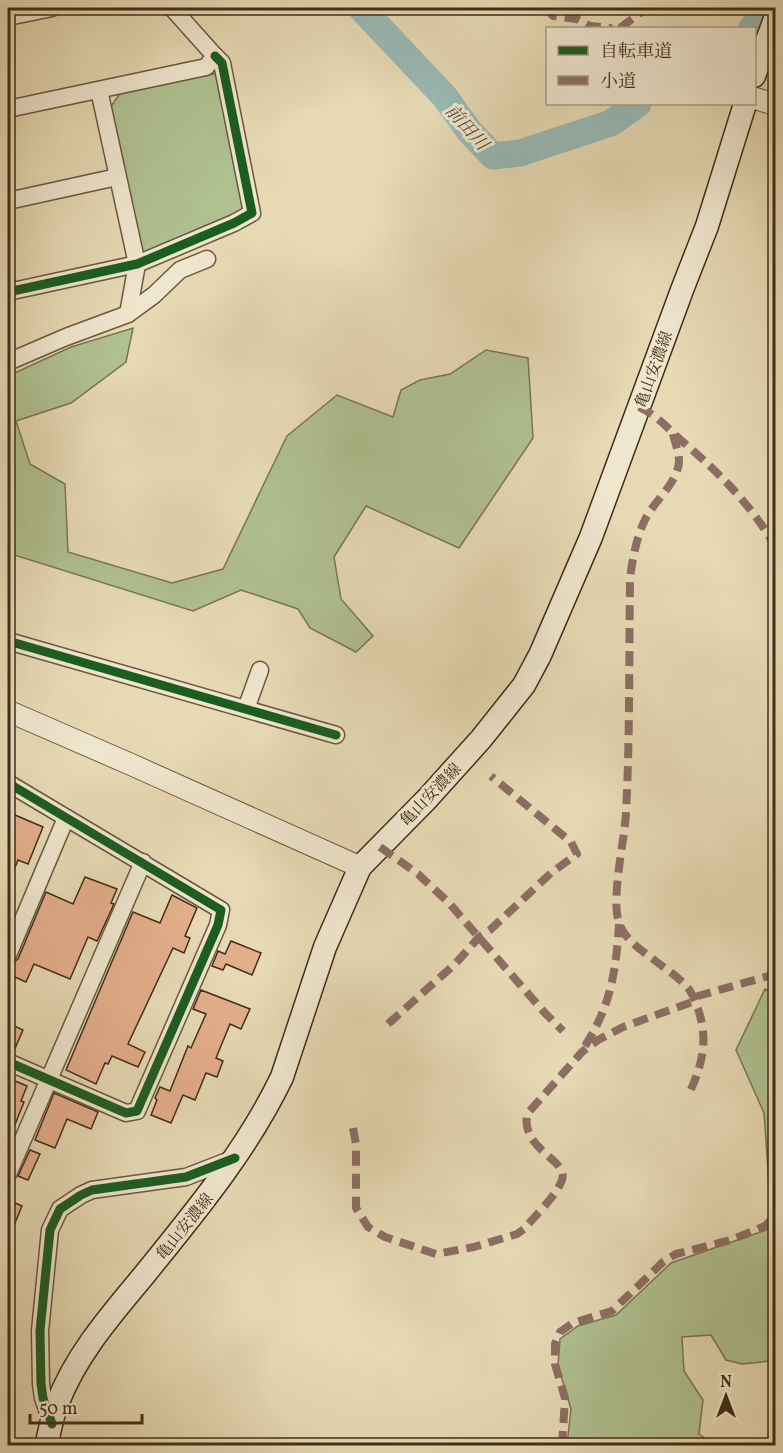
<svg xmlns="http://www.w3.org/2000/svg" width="783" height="1453" font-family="Vollkorn,'Noto Serif JP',serif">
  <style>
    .green { fill: #b0c091; stroke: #797654; stroke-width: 1.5 }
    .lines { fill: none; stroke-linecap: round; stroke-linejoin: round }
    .river { stroke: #99b9b5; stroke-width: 27 }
    .building { fill: #e3ae8a; stroke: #422d18; stroke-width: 1.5 }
    .minor-casing { stroke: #6b583f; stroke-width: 19 }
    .tertiary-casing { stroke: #6b583f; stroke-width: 23 }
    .secondary-casing { stroke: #422d18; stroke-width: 25 }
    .minor { stroke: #efe6ce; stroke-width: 16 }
    .tertiary { stroke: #efe6ce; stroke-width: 21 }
    .secondary { stroke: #efe6ce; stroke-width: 22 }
    .quiet { stroke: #8d6e63; stroke-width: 8; stroke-dasharray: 15 8; stroke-linecap: butt }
    .cycleway-casing { stroke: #efe6ce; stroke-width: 13 }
    .cycleway { stroke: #1b5e20; stroke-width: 9 }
    .labels { text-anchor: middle; stroke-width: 6; stroke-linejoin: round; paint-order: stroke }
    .street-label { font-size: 16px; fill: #422d18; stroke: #efe6ce }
    .water-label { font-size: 18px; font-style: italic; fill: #534937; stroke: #efe6ce }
  </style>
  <rect width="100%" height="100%" fill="#e6d9b4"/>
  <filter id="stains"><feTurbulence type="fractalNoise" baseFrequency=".00333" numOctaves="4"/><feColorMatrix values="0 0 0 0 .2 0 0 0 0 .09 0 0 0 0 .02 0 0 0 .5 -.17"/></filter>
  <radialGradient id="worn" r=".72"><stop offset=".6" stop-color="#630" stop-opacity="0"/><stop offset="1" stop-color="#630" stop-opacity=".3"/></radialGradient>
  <g class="green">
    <polygon points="219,73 246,212 143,257 110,108 121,92"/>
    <polygon points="133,328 126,362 71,403 16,421 30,464 65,484 68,552 172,583 223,569 287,436 337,395 393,417 401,390 420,380 450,374 486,350 528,358 533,438 459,548 366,506 334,557 341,599 373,636 356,652 310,628 298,609 241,590 193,611 8,553 8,376 71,347"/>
    <polygon points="765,989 776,994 775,1363 770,1361 742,1364 726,1360 711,1335 682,1337 684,1371 703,1400 699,1434 715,1445 567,1445 571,1409 558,1366 560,1339 578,1326 616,1315 671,1263 772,1228 764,1113 736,1050"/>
  </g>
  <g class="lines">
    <g class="river">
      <polyline points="361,8 445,97 470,132 493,156 520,153 611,123 638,104"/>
      <polyline points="752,28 776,24"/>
    </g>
  </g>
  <g class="building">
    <polygon points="8,812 43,827 28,864 18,860 8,885"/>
    <polygon points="85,877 117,889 111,903 114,904 97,941 88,937 70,979 34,964 26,982 8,974 10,965 18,959 46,892 73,904"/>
    <polygon points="172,895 197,908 185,936 190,938 184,953 173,948 128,1044 145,1052 138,1067 112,1056 108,1064 105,1063 96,1084 66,1070 133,912 160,923"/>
    <polygon points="231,941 261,953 252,975 226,964 223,970 212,966 218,951 225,954"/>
    <polygon points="201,990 250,1009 241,1029 230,1024 216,1058 223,1061 217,1077 206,1073 195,1100 183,1095 171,1123 151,1115 157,1100 155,1098 160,1087 170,1091 188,1046 191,1048 206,1014 193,1009"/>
    <polygon points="8,1023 23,1030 13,1053 8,1052"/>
    <polygon points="8,1078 27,1086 21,1101 24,1102 8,1142"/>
    <polygon points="54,1093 98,1112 91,1129 67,1119 55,1148 35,1140"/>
    <polygon points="30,1150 40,1154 28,1180 18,1176"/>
    <polygon points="8,1200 22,1206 8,1240"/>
  </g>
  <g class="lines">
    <defs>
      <g id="minor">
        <polyline points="8,17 52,8"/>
        <polyline points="99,90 137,264 128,314"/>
        <polyline points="8,109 206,67 215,56 172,8"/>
        <polyline points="8,201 117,177"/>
        <polyline points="8,292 137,264 234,223 252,213 222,63 215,56"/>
        <polyline points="8,362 66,337 128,314 154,295 180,270 207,259"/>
        <polyline points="8,641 336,735"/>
        <polyline points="246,709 260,670"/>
        <polyline points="8,783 221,910 218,925 137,1111 126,1113 8,1062"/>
        <polyline points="8,955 66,818"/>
        <polyline points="8,1174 143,862"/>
        <polyline points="52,1424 43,1398 41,1384 40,1331 50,1230 60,1209 81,1195 92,1190 186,1177 235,1158"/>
      </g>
      <g id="tertiary">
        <polyline points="754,98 776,105"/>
        <polyline points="8,711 130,764 360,867"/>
      </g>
      <g id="secondary">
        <polyline points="754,76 776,16"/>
        <path d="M46,1446C50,1431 52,1415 58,1402C77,1353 112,1314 145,1274C195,1212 247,1150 282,1077L325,947L360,867L427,799L481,739L524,685L540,655L591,537L682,290L707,226L745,104"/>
      </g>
    </defs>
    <use href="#minor" class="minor-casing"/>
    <use href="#tertiary" class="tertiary-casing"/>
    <use href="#secondary" class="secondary-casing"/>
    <use href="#minor" class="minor"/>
    <use href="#tertiary" class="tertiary"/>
    <use href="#secondary" class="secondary"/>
    <g class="quiet">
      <polyline points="545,8 553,16 577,19 590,26 612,28"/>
      <polyline points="620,28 647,8"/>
      <path d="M639,407C659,417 665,426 682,441C721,475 748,501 776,547"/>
      <path d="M673,434C675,443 679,452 679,461C678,484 653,501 644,522C636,539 633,558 630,577C629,656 630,735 626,814C624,842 612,895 618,919C622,937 638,948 653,959C664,968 679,977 688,988C693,994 695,1002 698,1009C709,1041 702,1066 688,1096"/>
      <polyline points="380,847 418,874 449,903 544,1012 563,1031"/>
      <polyline points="388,1024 456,963 479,937 490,930 551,873 577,854 571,842 491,776"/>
      <path d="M585,1046C611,1005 616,971 619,924"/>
      <path d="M353,1128L356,1144V1208L368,1227L385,1237L436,1254L474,1247L517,1234L524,1229C535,1216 556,1196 562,1180C569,1159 521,1151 527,1114L582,1052L598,1040L623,1027L692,1002L698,996L776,974"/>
      <polyline points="562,1446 565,1398 555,1364 555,1344 560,1332 573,1323 612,1311 663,1262 676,1254 731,1240 765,1226 776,1215"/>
    </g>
    <defs>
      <g id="cycleway">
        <polyline points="8,292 137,264 234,223 252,213 222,63 215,56"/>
        <polyline points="8,641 336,735"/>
        <polyline points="8,783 221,910 218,925 137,1111 126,1113 8,1062"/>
        <polyline points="52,1424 43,1398 41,1384 40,1331 50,1230 60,1209 81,1195 92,1190 186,1177 235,1158"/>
      </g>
    </defs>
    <use href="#cycleway" class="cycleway-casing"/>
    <use href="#cycleway" class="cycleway"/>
  </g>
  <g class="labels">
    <g class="street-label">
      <text transform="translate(653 369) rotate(-70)" y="6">亀山安濃線</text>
      <text transform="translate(430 794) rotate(-46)" y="6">亀山安濃線</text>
      <text transform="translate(184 1226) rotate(-51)" y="6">亀山安濃線</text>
    </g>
    <g class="water-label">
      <text transform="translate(467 127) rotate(48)" y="6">前田川</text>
    </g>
  </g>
  <rect width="783" height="1453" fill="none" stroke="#e6d9b4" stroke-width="30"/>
  <rect x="9" y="9" width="765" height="1435" fill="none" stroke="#422d18" stroke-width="3"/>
  <rect x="15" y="15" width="753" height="1423" fill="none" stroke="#422d18" stroke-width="1.5"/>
  <rect x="546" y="27" width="210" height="78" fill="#efe6ce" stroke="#aa9c85" stroke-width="1.5"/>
  <rect x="558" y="46" width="30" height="9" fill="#1b5e20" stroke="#aa9c85" stroke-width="1.5"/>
  <text x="600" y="57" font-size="18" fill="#422d18">自転車道</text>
  <rect x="558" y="76" width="30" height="9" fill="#8d6e63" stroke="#aa9c85" stroke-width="1.5"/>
  <text x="600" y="87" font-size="18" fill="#422d18">小道</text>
  <g transform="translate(726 1396)" stroke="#efe6ce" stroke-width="4.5" paint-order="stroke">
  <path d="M0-4.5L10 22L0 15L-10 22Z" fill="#422d18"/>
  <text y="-9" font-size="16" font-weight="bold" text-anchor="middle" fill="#422d18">N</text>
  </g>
  <path d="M30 1414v9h112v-9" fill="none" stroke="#422d18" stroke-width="3"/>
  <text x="39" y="1414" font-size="18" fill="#422d18" stroke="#efe6ce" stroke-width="4.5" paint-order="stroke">50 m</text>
  <rect width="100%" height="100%" filter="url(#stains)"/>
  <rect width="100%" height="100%" fill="url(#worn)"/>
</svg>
